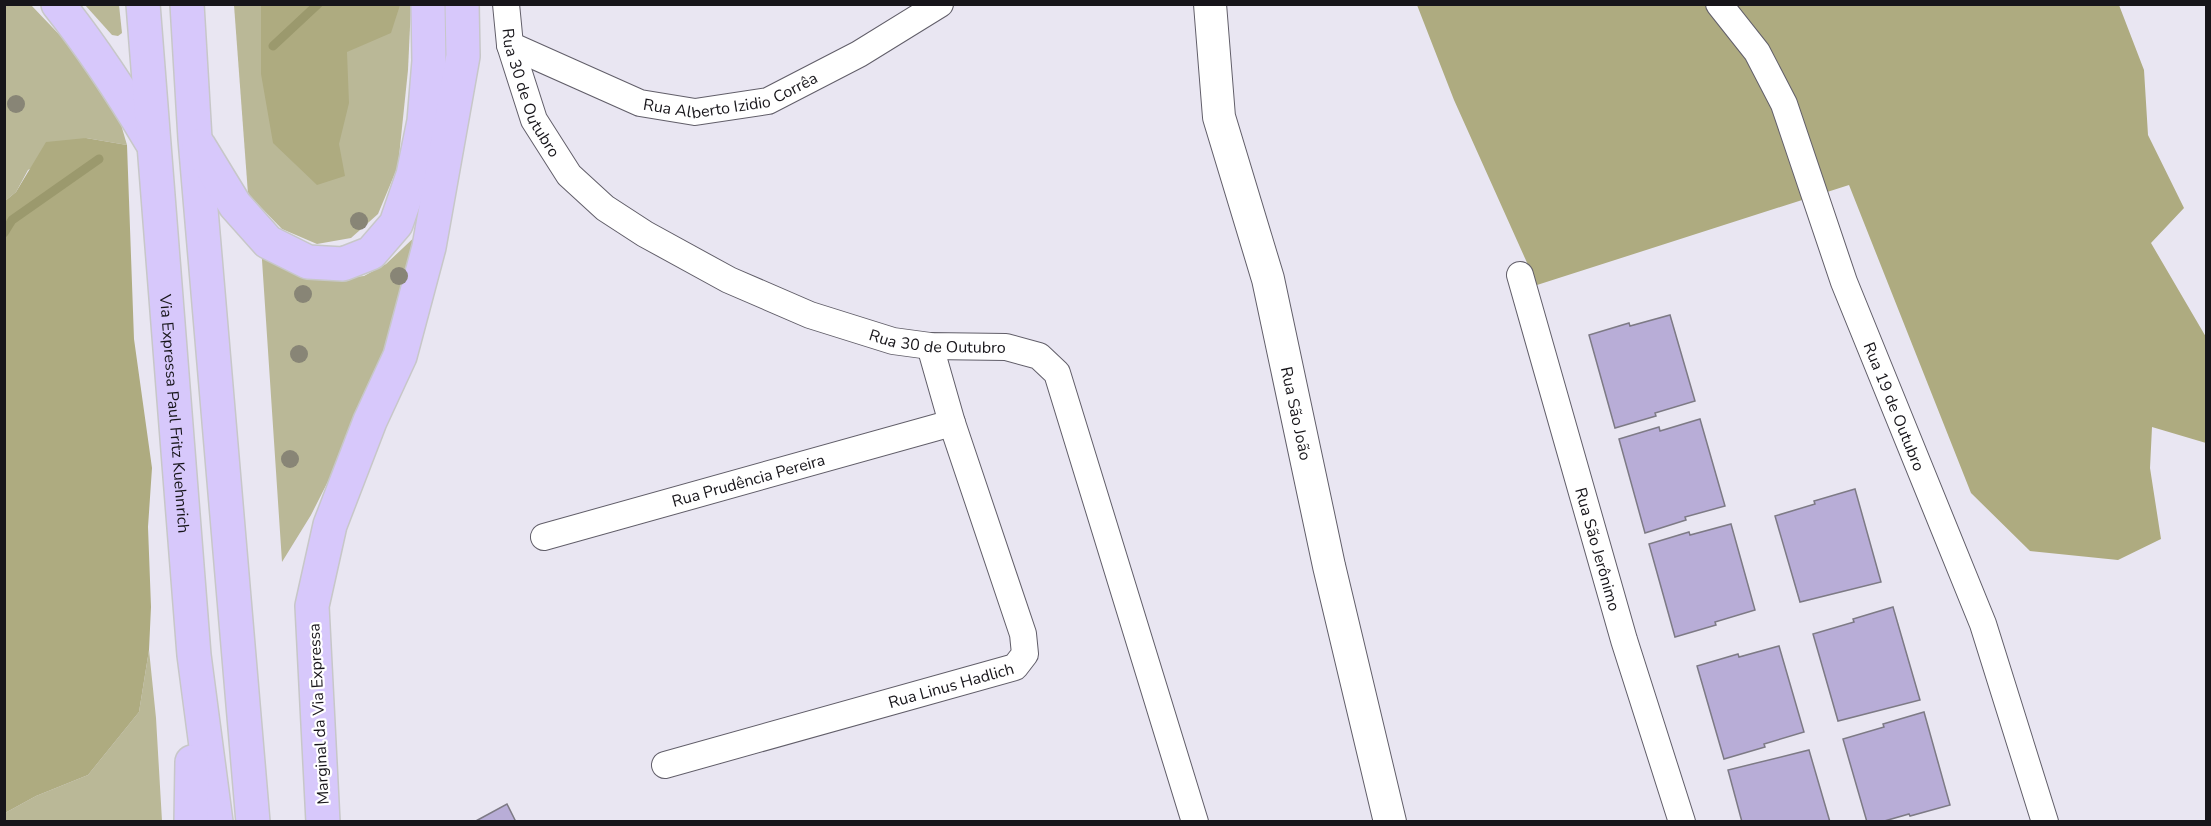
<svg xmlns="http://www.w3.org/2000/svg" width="2211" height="826" font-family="'Nunito Sans',sans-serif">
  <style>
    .green { fill: #bab897 }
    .forest { fill: #aeab80 }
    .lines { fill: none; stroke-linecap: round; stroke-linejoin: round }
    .stream { stroke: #9b996d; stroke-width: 9 }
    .building { fill: #b8add7; stroke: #7d7a85; stroke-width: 1.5 }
    .minor-casing { stroke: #615e69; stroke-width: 28 }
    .tertiary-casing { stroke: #615e69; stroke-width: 34 }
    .primary-casing { stroke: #c7c7c8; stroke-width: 36 }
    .minor { stroke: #fff; stroke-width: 26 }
    .tertiary { stroke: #fff; stroke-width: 32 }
    .primary { stroke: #d7c8fb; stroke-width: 33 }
    .tree { fill: #888576 }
    .labels { text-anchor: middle; stroke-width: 4.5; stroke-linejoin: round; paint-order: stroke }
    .street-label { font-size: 16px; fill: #17151a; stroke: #fff }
  </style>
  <rect width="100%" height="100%" fill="#e9e6f2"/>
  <g class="green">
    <polygon points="5,5 31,5 73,49 120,121 127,145 86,138 28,170 16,192 5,201"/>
    <polygon points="85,5 119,5 122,33 118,36 112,35"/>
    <polygon points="234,5 411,5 408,70 398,166 378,214 351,238 317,244 282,229 248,194"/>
    <polygon points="421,231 406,290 356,426 311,515 282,562 261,245 287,265 324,280 364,276 386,264"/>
    <polygon points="149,650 156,718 162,821 5,822 5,813 36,796 88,775 139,712"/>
  </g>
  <g class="forest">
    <polygon points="261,5 400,5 391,33 347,52 349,103 339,144 345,176 317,185 273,143 261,74"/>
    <polygon points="1417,5 2119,5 2144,70 2148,135 2184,208 2151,243 2206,337 2206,443 2152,427 2150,468 2161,539 2118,560 2030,551 1971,493 1849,185 1537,285 1454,100"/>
    <polygon points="86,138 127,145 134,339 152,468 148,527 151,607 149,650 139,712 88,775 36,796 5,813 5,201 16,192 46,142"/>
  </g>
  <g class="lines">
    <g class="stream">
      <polyline points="273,46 318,4"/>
      <polyline points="4,233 12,220 99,159"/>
    </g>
  </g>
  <g class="building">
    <polygon points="1670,315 1695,401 1655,413 1656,416 1615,428 1589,335 1629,323 1630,326"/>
    <polygon points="1700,419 1725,506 1685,517 1686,520 1645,533 1619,439 1659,427 1660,431"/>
    <polygon points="1855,489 1881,582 1800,602 1775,516 1815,504 1814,501"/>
    <polygon points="1731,524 1755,610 1715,622 1716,625 1675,637 1649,544 1689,532 1690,535"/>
    <polygon points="1893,607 1920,700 1838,721 1813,634 1854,622 1853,619"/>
    <polygon points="1779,646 1804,732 1764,744 1765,747 1724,759 1697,666 1738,654 1739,657"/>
    <polygon points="1924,712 1950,805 1910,816 1909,814 1881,822 1867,822 1843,739 1884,727 1883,724"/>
    <polygon points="1809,750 1830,822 1742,822 1728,770"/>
    <polygon points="507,804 516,822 474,822"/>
  </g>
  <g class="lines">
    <defs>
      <g id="minor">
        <path id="s1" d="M506,4L510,45L534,120L569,175L605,208L645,234L729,280L810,315L893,341L930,346L1006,347L1039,356L1057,373L1195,822"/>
        <path id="s2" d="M1719,4L1757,52L1784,104L1844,282L1983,624L2045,822"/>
        <path id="s3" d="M510,45L640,103L695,112L768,101L859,54L940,4"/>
        <path id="s4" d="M1520,275L1624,640L1682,822"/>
        <path id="s5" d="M544,537L952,423"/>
        <path id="s6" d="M665,765L1015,667L1025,654L1023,634L952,423L930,346"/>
      </g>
      <g id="tertiary">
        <path id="s7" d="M1210,4L1219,117L1268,279L1329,566L1390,822"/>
      </g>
      <g id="primary">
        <path d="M58,4C93,48 123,94 151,141"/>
        <path id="s8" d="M143,4L194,655L216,822"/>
        <polyline points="187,4 195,139 253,822"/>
        <polyline points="199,146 235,205 268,242 308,262 343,264 371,253 396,224 413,175 424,121 429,61 428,4"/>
        <polyline points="191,822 192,762"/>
        <polyline points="323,822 312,606 330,525 370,421 400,356 429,247 463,56 462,4"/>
      </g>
    </defs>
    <use href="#minor" class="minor-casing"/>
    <use href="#tertiary" class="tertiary-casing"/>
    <use href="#primary" class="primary-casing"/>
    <use href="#minor" class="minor"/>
    <use href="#tertiary" class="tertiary"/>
    <use href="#primary" class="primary"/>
  </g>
  <g class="tree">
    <circle cx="16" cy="104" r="9"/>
    <circle cx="359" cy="221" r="9"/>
    <circle cx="399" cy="276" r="9"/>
    <circle cx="303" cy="294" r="9"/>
    <circle cx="299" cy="354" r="9"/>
    <circle cx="290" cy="459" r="9"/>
  </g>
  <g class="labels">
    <g class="street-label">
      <text dy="6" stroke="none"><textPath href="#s3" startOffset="236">Rua Alberto Izidio Corrêa</textPath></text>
      <text dy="6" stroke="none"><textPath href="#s1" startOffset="93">Rua 30 de Outubro</textPath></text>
      <text dy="6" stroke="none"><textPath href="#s1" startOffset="597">Rua 30 de Outubro</textPath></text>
      <text dy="6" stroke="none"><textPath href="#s2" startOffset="442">Rua 19 de Outubro</textPath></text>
      <text dy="6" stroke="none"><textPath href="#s8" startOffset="411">Via Expressa Paul Fritz Kuehnrich</textPath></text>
      <text dy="6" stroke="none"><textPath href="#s7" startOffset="420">Rua São João</textPath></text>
      <text dy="6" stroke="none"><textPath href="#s5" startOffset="212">Rua Prudência Pereira</textPath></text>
      <text dy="6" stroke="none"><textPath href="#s4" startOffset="285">Rua São Jerônimo</textPath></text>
      <text dy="6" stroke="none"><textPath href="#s6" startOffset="297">Rua Linus Hadlich</textPath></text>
      <text transform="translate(318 714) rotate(-93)" y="6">Marginal da Via Expressa</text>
    </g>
  </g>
  <rect width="2211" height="826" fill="none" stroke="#17151a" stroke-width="12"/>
</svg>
